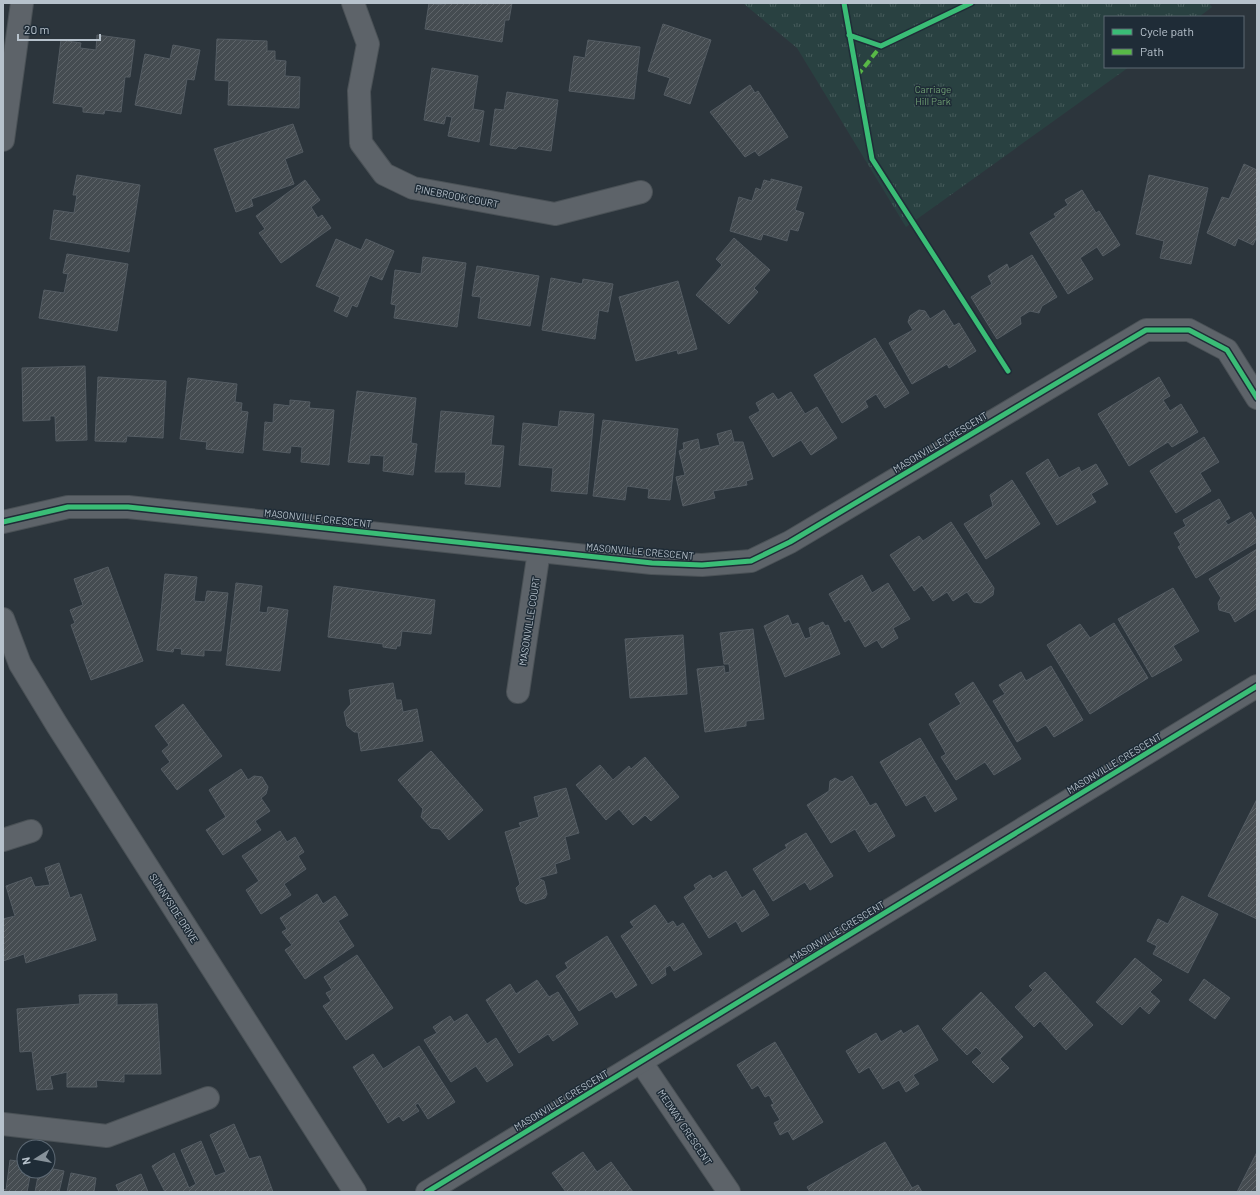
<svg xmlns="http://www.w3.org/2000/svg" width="1260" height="1195" font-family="Barlow,sans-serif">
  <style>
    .grass { fill: url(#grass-tufts) }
    .building { fill: url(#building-hatch); stroke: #545c63 }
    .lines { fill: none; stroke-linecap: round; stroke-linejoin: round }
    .minor-casing { stroke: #4a5156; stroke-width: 24 }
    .minor { stroke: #5d6369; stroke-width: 22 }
    .quiet { stroke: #58b947; stroke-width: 4; stroke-dasharray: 8 4; stroke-linecap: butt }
    .cycleway-casing { stroke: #1f2c37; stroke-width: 8 }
    .cycleway { stroke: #3abd76; stroke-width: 5 }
    .labels { text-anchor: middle; stroke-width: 3; stroke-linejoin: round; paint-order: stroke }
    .park-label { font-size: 10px; fill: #6e9d72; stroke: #1f2c37 }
    .street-label { font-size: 10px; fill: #b7c2cc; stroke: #1f2c37 }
  </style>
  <defs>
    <pattern id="grass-tufts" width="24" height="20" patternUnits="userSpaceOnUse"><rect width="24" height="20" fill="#294141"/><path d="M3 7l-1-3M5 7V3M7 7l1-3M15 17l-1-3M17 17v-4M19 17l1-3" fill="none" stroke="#465b5b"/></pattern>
    <pattern id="building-hatch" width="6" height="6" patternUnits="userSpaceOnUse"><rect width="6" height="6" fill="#454c51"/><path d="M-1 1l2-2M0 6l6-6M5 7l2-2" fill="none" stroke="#5e6469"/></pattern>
  </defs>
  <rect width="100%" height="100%" fill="#2c353c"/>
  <polygon class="grass" points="745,3 1209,3 1212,7 1199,17 1105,17 1105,67 1129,67 906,227 797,48 744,4"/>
  <g class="building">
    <polygon points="429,3 444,5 445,3 512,3 509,20 505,20 502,42 425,29"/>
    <polygon points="663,24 711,40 690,104 664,95 670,78 648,71"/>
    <polygon points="97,35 135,40 130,77 125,77 121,112 105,110 104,114 83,112 83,107 53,103 61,40 81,43 80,48 96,50"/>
    <polygon points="217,39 267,41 267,51 275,51 275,60 286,61 285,76 300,77 299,108 228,105 229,81 215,80"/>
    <polygon points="588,40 640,47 634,99 569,91 574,56 585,58"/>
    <polygon points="173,45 200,50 194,80 187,79 181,114 135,105 145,54 170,59"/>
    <polygon points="432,68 478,76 473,109 484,111 479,142 448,136 452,117 446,116 444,124 424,120"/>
    <polygon points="750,85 755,93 758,91 788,137 759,156 755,151 745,157 710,112"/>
    <polygon points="507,92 558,100 551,151 519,146 516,149 490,145 495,109 504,110"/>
    <polygon points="293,124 303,152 285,159 294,184 251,199 253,206 236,212 214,149"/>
    <polygon points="1244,164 1257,170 1257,236 1253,245 1238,238 1235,246 1207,233 1222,197 1229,199"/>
    <polygon points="77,175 140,185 129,252 50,239 54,210 74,213 77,195 73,195"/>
    <polygon points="1149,175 1208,188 1191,264 1160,258 1164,241 1136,234"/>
    <polygon points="771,179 802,187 795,210 804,213 798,231 790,229 787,241 763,234 761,240 730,231 739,197 752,201 756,188 761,190 764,180 771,182"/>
    <polygon points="305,180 320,200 311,207 318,218 322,215 331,228 281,263 259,233 265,229 256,216"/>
    <polygon points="1082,190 1096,213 1099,211 1120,245 1103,256 1097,247 1080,258 1093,279 1068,294 1030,233 1056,217 1054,214 1068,205 1065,200"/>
    <polygon points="734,238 770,270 754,288 758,292 729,324 696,295 722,265 716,259"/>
    <polygon points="336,239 361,250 366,239 394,251 382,280 370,275 357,307 352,305 347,317 334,311 340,297 316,286"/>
    <polygon points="67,254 128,264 117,331 39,318 44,290 64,293 68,274 63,273"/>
    <polygon points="1032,255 1057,297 1042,306 1039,313 1030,311 1020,317 1021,324 997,339 971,297 992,284 988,276 1007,264 1009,269"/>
    <polygon points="423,257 466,263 457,327 394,318 396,305 391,304 395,270 421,274"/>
    <polygon points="477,266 539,276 530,326 478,318 481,297 472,296"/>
    <polygon points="551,278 582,284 583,279 613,284 608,312 599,310 595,339 542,330"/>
    <polygon points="678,281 697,349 678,354 677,350 636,361 619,297"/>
    <polygon points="919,310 925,311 930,319 944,310 954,326 959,323 976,351 949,368 947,364 912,384 889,343 913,330 908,322 910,316"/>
    <polygon points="875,338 909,393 885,408 876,394 865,401 868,407 842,423 814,375"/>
    <polygon points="85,366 87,440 56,441 55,416 50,416 50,420 23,421 22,368"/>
    <polygon points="98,377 166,381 163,438 127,436 126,442 95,441"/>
    <polygon points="1159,377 1170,396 1163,400 1170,411 1181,404 1198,432 1172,447 1168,442 1129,466 1098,414"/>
    <polygon points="188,378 237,384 235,402 242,403 241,411 248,412 243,453 206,449 207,442 180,439"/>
    <polygon points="357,391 416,398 411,443 417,444 413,475 383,471 384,456 370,455 369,464 348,462"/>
    <polygon points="791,392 805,414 817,407 837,438 811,455 801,440 773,457 749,417 760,411 756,403 773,393 778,400"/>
    <polygon points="290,400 310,402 309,408 334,410 329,465 301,462 302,447 291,446 290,453 263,450 265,422 273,423 274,404 290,406"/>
    <polygon points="441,411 494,416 491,445 504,446 500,487 465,484 466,472 435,472"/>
    <polygon points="560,411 594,414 587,494 551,491 553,468 519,465 523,423 558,427"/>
    <polygon points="603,420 678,429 670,500 648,498 649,489 627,486 625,500 593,496"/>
    <polygon points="731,430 734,442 743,442 753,479 746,481 747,485 713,491 715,498 683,506 676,477 685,475 679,451 684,449 683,443 698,439 700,450 720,445 717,434"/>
    <polygon points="1204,437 1219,462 1200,473 1211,491 1176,513 1150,471"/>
    <polygon points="1048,459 1059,478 1079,467 1081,472 1096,464 1108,484 1091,494 1096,502 1057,525 1026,473"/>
    <polygon points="1012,480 1040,524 986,559 964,524 993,506 990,495"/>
    <polygon points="1219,499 1230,518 1225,521 1228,525 1251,512 1257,523 1257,542 1196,578 1178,547 1181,545 1174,533 1186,526 1183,520"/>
    <polygon points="951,522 994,588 993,595 981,603 974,602 967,592 953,601 947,592 933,601 922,585 914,591 890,555 919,536 923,541"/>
    <polygon points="1257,549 1257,608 1235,622 1230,613 1219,610 1218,603 1221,598 1209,579"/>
    <polygon points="108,567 143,661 91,680 71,625 75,623 70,610 83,605 74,579"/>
    <polygon points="165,574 197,577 194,601 205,602 207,591 228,593 221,651 204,650 204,656 181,654 182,649 174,648 173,652 157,650"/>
    <polygon points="862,575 872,593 888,583 910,619 893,628 898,638 882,648 877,640 865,647 849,619 845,622 829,594"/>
    <polygon points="236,583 262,586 259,612 267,613 268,607 288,610 280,671 226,665"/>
    <polygon points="334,586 435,600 431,634 402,631 400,646 397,646 396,649 383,647 383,644 328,637"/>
    <polygon points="1173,588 1199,631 1173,646 1182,660 1152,677 1118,619"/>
    <polygon points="788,615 792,625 798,623 805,639 811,637 809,628 823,622 825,626 828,625 840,654 785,677 764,626"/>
    <polygon points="1114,623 1148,678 1090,714 1047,645 1080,624 1090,638"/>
    <polygon points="753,629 764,719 746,721 746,726 705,732 697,669 724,666 725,673 730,672 729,664 724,664 720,633"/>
    <polygon points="683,635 687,694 630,698 625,639"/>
    <polygon points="1051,666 1083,720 1054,737 1046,725 1017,742 993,701 1005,694 999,685 1021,672 1026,681"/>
    <polygon points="973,682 1021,759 994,775 985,762 956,780 941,757 946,754 929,724 961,704 955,694"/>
    <polygon points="393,683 396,700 401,700 403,712 417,709 423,741 361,751 358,732 354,732 347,726 344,712 351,704 349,690"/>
    <polygon points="183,704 222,756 177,790 161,769 170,762 162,751 169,745 155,726"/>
    <polygon points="920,738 957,799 935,812 925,795 906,806 880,762"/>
    <polygon points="431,751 483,810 449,840 440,829 431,828 421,817 423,809 398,780"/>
    <polygon points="645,757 679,797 651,821 645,815 633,825 619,809 606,820 576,785 600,765 613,780 629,766 631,769"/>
    <polygon points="241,769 248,780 254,776 262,777 268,787 266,794 261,798 270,811 255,821 261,830 223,855 206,830 226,817 209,790"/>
    <polygon points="852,776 870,806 876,803 895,836 869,852 855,829 831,843 807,805 829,791 830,781 835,778 842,782"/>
    <polygon points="566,788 579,833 565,837 570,859 555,864 557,873 538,878 544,881 547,894 545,898 526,904 520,901 516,888 520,884 505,832 521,827 519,823 539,817 534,797"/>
    <polygon points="1257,799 1257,919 1208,896"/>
    <polygon points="280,831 287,842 295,837 304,852 298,856 306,869 284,884 291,895 261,914 246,890 259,881 242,856"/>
    <polygon points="806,833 833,876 810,890 805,882 773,901 753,869 787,848 785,845"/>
    <polygon points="59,863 70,898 81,894 96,940 26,963 24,954 3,961 3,919 15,916 6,886 31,877 35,887 50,885 45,868"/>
    <polygon points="726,871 742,898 754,890 769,915 742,932 736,921 709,938 684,897 696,889 694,885 710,875 713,879"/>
    <polygon points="317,894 323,904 335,896 348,915 338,921 354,946 305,979 285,950 292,945 282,932 287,929 280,918"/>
    <polygon points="1182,896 1218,914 1188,973 1153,954 1157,946 1147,941 1158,919 1168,924"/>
    <polygon points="655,905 668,924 673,921 677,927 683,923 702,954 674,971 670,965 665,968 666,975 652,984 621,936 634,927 630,922"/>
    <polygon points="607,936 637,985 616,998 612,991 579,1011 556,976 568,968 565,963"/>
    <polygon points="357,955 393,1008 346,1040 323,1006 331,1001 326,993 332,990 324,977"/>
    <polygon points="1135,958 1162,980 1150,992 1160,1001 1149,1014 1140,1006 1122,1025 1096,1002"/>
    <polygon points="1045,972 1093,1025 1066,1050 1040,1021 1034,1027 1015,1007 1033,990 1029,986"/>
    <polygon points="1204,979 1230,998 1215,1019 1189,1000"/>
    <polygon points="537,980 549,997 558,992 578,1024 553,1041 548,1034 519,1053 486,1000 510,984 516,994"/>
    <polygon points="981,992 1023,1037 1000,1059 1009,1068 993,1083 972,1062 982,1053 976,1047 967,1055 942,1029"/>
    <polygon points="117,994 117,1005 157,1004 161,1074 124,1074 124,1082 96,1080 97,1087 67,1087 67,1072 50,1076 53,1089 37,1090 32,1051 20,1052 17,1009 80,1004 79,995"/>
    <polygon points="467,1014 487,1044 496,1038 513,1065 487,1082 476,1066 451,1082 424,1040 437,1033 433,1027 450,1016 454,1022"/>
    <polygon points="918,1025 938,1060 913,1075 919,1084 906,1092 899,1080 883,1089 869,1067 859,1073 846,1051 876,1033 881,1042 901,1030 903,1034"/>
    <polygon points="775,1042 823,1122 793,1140 788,1131 780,1135 774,1123 780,1120 771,1105 774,1104 769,1095 765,1097 758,1085 752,1089 737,1065"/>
    <polygon points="419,1046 455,1102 428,1119 418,1103 415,1105 419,1111 403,1121 399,1116 388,1123 353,1067 373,1054 383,1069"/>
    <polygon points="234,1124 249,1159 260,1156 273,1192 165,1192 152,1166 174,1153 189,1188 196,1184 181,1150 201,1141 215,1176 226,1172 210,1135"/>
    <polygon points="885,1142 912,1188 918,1185 922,1192 810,1192 807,1187"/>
    <polygon points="583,1152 597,1172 611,1162 633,1192 566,1192 552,1173"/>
    <polygon points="1257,1152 1257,1192 1237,1192"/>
    <polygon points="10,1160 24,1162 24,1171 31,1171 27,1192 3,1192 3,1189 6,1190"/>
    <polygon points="48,1168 64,1171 59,1192 35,1192 39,1171 48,1171"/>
    <polygon points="71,1173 96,1178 94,1192 67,1192"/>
    <polygon points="141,1174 148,1192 119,1192 116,1185"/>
  </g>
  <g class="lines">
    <defs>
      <g id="minor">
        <polyline points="353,3 368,44 359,91 361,143 384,174 413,188 555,214 641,192"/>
        <polyline points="3,140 22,3"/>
        <polyline points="3,522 68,507 128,507 652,563 702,565 751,561 790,542 1146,330 1189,330 1227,350 1257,398"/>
        <polyline points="3,619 20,664 57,725 355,1192"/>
        <polyline points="518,692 539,551"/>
        <polyline points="3,840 31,831"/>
        <polyline points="641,1062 729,1192"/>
        <polyline points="3,1124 107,1136 208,1098"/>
        <polyline points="427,1192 1257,686"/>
      </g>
    </defs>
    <use href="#minor" class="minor-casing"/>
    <use href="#minor" class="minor"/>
    <polyline class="quiet" points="857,76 881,46"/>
    <defs>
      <g id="cycleway">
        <polyline points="844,3 872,159 1008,371"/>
        <polyline points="849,35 881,46 971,3"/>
        <polyline points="3,522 68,507 128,507 652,563 702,565 751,561 790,542 1146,330 1189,330 1227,350 1257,398"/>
        <polyline points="427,1192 1257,686"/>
      </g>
    </defs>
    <use href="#cycleway" class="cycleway-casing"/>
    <use href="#cycleway" class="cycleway"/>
  </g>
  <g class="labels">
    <g class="park-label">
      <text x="933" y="93">Carriage<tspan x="933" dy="12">Hill Park</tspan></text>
    </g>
    <g class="street-label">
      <text transform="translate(457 196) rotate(11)" y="4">PINEBROOK COURT</text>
      <text transform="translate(940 442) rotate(-31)" y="4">MASONVILLE CRESCENT</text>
      <text transform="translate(318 518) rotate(6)" y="4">MASONVILLE CRESCENT</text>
      <text transform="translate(640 551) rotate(5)" y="4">MASONVILLE CRESCENT</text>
      <text transform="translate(529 621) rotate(-81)" y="4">MASONVILLE COURT</text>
      <text transform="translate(1114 763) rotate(-31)" y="4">MASONVILLE CRESCENT</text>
      <text transform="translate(174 908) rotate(57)" y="4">SUNNYSIDE DRIVE</text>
      <text transform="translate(837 931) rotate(-31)" y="4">MASONVILLE CRESCENT</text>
      <text transform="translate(561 1100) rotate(-31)" y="4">MASONVILLE CRESCENT</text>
      <text transform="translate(685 1127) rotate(56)" y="4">MEDWAY CRESCENT</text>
    </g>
  </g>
  <rect width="1260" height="1195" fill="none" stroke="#b7c2cc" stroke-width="8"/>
  <rect x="1104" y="16" width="140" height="52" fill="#1f2c37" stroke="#5c6873"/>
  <rect x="1112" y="29" width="20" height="6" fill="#3abd76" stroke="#5c6873"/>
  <text x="1140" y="36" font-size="12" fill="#b7c2cc">Cycle path</text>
  <rect x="1112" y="49" width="20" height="6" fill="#58b947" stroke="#5c6873"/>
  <text x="1140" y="56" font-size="12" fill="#b7c2cc">Path</text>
  <g transform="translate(36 1159) rotate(259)"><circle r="19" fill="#1f2c37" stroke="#5c6873"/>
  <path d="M0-3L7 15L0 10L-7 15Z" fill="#86919a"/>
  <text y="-6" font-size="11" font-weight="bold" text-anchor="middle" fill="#b7c2cc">N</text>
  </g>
  <path d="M18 34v6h82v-6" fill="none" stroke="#b7c2cc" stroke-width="2"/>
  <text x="24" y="34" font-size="12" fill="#b7c2cc" stroke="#1f2c37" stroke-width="3" paint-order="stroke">20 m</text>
</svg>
